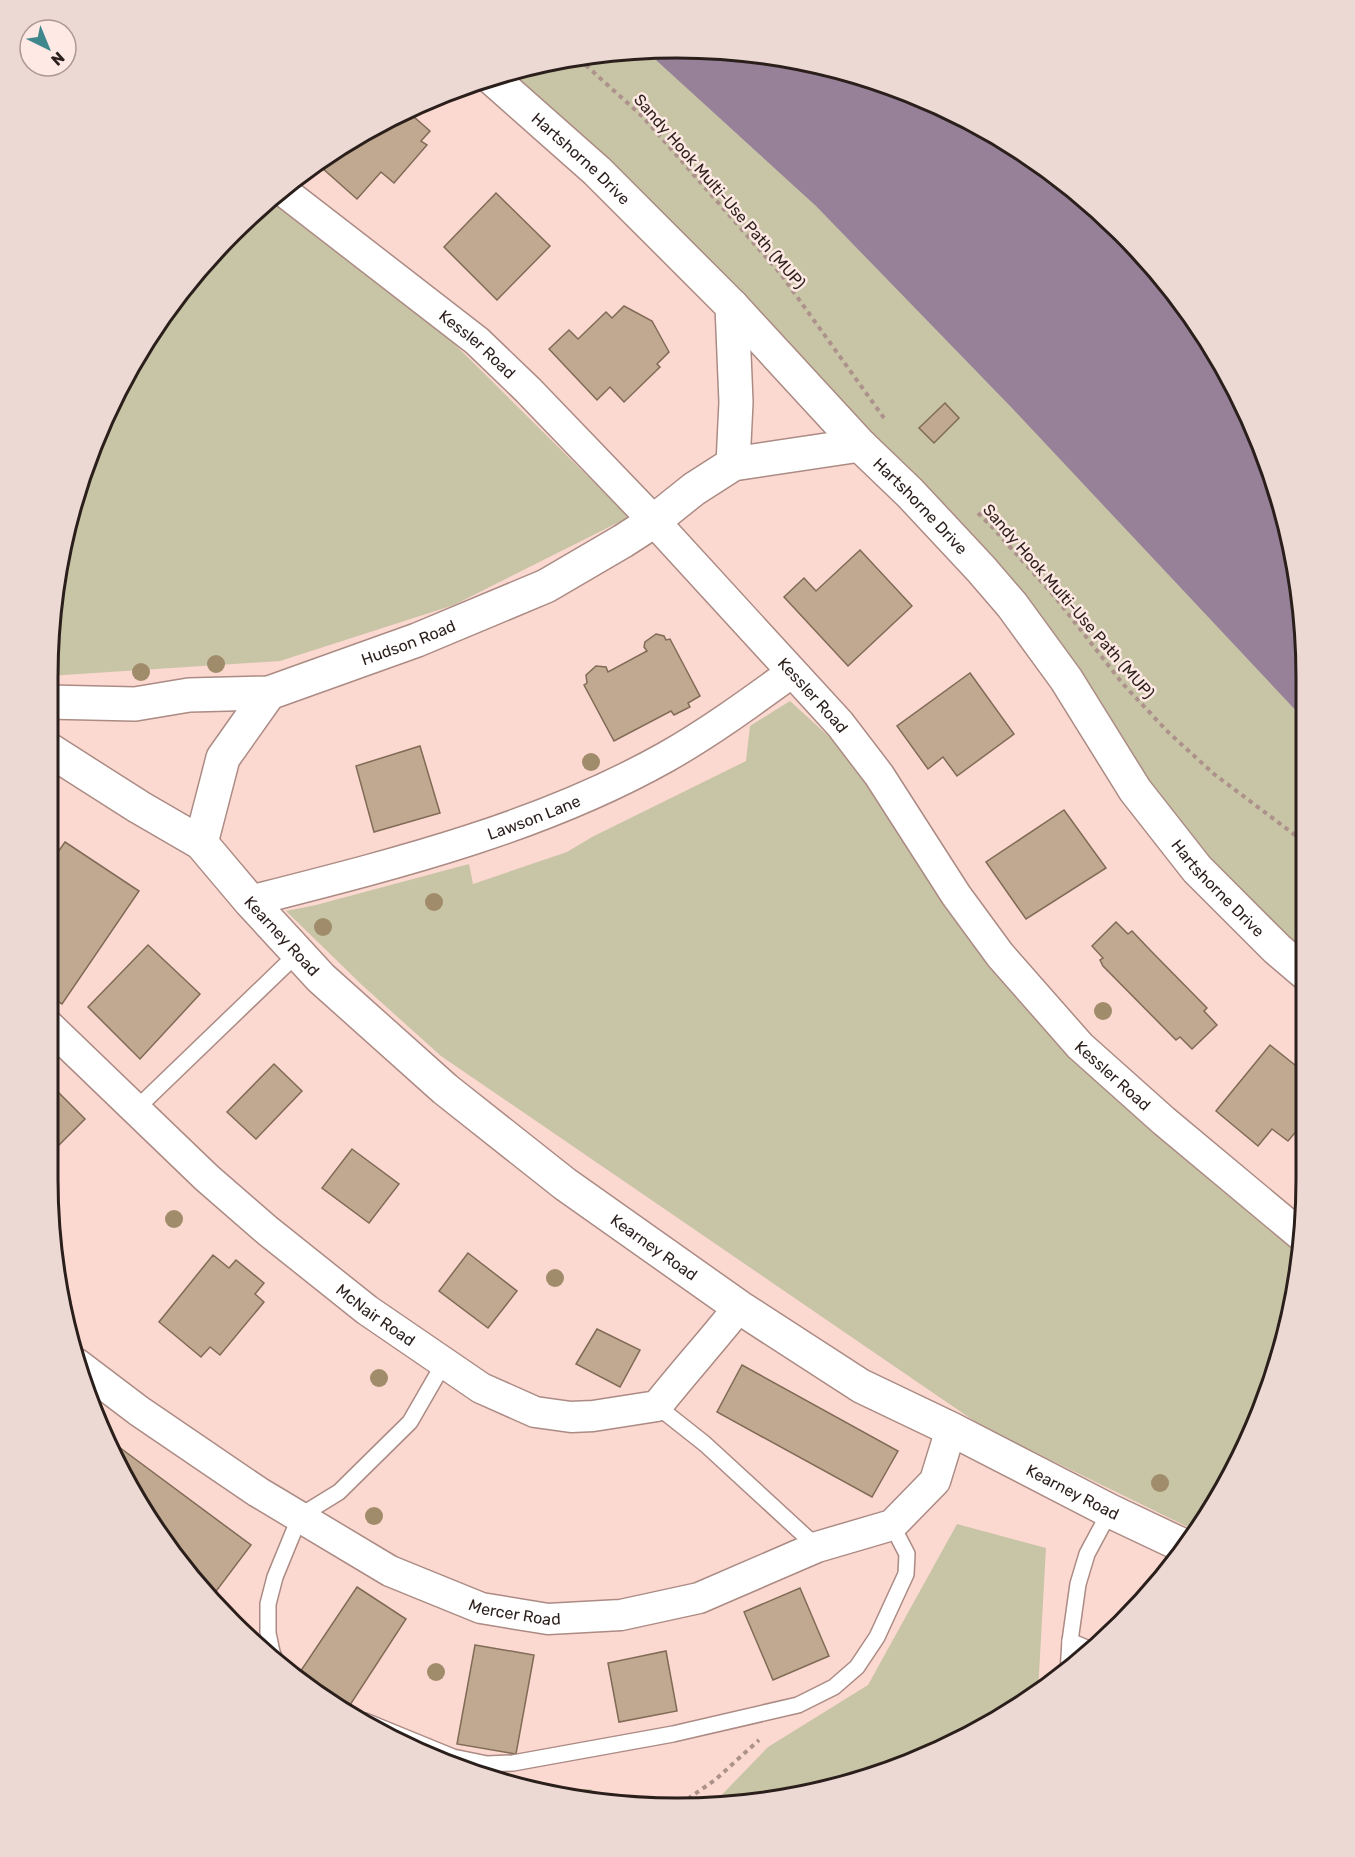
<svg xmlns="http://www.w3.org/2000/svg" width="1355" height="1857" font-family="Rubik,sans-serif">
  <style>
    .green { fill: #c8c4a6 }
    .water { fill: #978199 }
    .building { fill: #c1a890; stroke: #806b56; stroke-width: 1.5 }
    .lines { fill: none; stroke-linecap: round; stroke-linejoin: round }
    .lane-casing { stroke: #ab8b84; stroke-width: 18 }
    .street-casing { stroke: #ab8b84; stroke-width: 33 }
    .secondary-casing { stroke: #ab8b84; stroke-width: 36 }
    .path { stroke: #ad928c; stroke-width: 4; stroke-dasharray: 4.5 4.5; stroke-linecap: butt }
    .lane { stroke: #fff; stroke-width: 15 }
    .street { stroke: #fff; stroke-width: 30 }
    .secondary { stroke: #fff; stroke-width: 33 }
    .tree { fill: #a08c6a }
    .labels { text-anchor: middle; stroke-width: 5; stroke-linejoin: round; paint-order: stroke }
    .street-label { font-size: 16px; fill: #2b1f1c; stroke: #fee9e4 }
    .rim { fill: none; stroke: #2b1f1c; stroke-width: 3 }
  </style>
  <rect width="100%" height="100%" fill="#fbd8d0"/>
  <g class="green">
    <polygon points="636,49 667,50 1302,685 1304,975 1236,912 1010,593 503,74 514,70"/>
    <polygon points="287,185 308,199 629,517 454,605 280,661 48,676 69,515 96,436 154,328 204,262"/>
    <polygon points="790,701 837,744 1058,1032 1300,1254 1285,1343 1242,1458 1194,1530 983,1427 441,1056 362,985 286,911 316,905 469,864 473,884 567,852 592,837 746,761 750,726"/>
    <polygon points="957,1524 1046,1548 1038,1692 919,1761 759,1804 710,1807 768,1747 868,1685"/>
    <polygon points="591,1789 599,1801 555,1797 538,1791"/>
  </g>
  <polygon class="water" points="645,50 759,53 880,81 992,132 1092,204 1177,294 1259,436 1302,595 1302,717 1012,408 816,206"/>
  <g class="building">
    <polygon points="406,110 430,131 421,141 427,145 394,183 381,172 357,199 321,167 319,163"/>
    <polygon points="496,193 550,246 497,300 444,247"/>
    <polygon points="624,306 652,321 669,352 657,364 660,367 624,402 610,387 597,400 549,349 569,330 578,339 606,312 612,318"/>
    <polygon points="945,403 959,418 934,443 919,428"/>
    <polygon points="860,550 912,606 848,666 784,597 804,578 816,591"/>
    <polygon points="656,634 664,636 666,640 670,639 700,696 688,703 690,707 674,715 671,711 614,741 584,685 587,683 586,675 596,666 606,667 608,672 647,651 644,647 645,642"/>
    <polygon points="970,673 1014,734 957,776 943,757 928,769 897,726"/>
    <polygon points="420,746 440,813 374,832 356,766"/>
    <polygon points="1064,810 1106,868 1026,919 986,862"/>
    <polygon points="65,842 139,891 62,1004 48,995 48,866"/>
    <polygon points="1116,922 1128,934 1132,931 1151,951 1207,1008 1204,1011 1217,1025 1192,1049 1180,1037 1176,1040 1103,966 1100,960 1103,958 1092,946"/>
    <polygon points="148,945 200,994 140,1059 88,1007"/>
    <polygon points="1270,1045 1305,1073 1305,1121 1288,1141 1272,1129 1258,1146 1216,1111"/>
    <polygon points="274,1064 302,1091 256,1139 227,1112"/>
    <polygon points="48,1082 85,1119 48,1156"/>
    <polygon points="352,1149 399,1184 369,1223 322,1188"/>
    <polygon points="468,1253 517,1291 488,1328 439,1291"/>
    <polygon points="213,1255 229,1268 236,1260 264,1283 255,1294 264,1302 220,1355 210,1347 201,1357 159,1322"/>
    <polygon points="597,1329 640,1350 620,1387 576,1364"/>
    <polygon points="742,1365 898,1451 872,1497 717,1412"/>
    <polygon points="119,1447 251,1545 214,1594 205,1587 154,1529 114,1454"/>
    <polygon points="357,1587 406,1619 350,1705 300,1672"/>
    <polygon points="800,1588 829,1656 773,1680 744,1612"/>
    <polygon points="475,1645 534,1655 516,1754 457,1744"/>
    <polygon points="666,1651 677,1711 619,1722 608,1663"/>
  </g>
  <g class="lines">
    <defs>
      <g id="lane">
        <polyline points="135,1110 298,953"/>
        <polyline points="657,1406 705,1444 817,1547"/>
        <polyline points="1091,1650 1070,1641 1078,1584 1087,1554 1110,1511"/>
        <polyline points="276,1662 272,1652 268,1633 268,1604 275,1577 300,1516 339,1492 410,1422 444,1363"/>
        <polyline points="1068,1672 1070,1641"/>
        <polyline points="365,1721 453,1757 487,1764 513,1763 673,1734 798,1705 834,1687 857,1667 877,1637 906,1574 907,1554 892,1525"/>
      </g>
      <g id="street">
        <path id="s1" d="M282,190L477,341L528,390L654,521L840,724L879,775L956,895L1000,955L1080,1046L1164,1121L1303,1237"/>
        <path id="s2" d="M250,901C391,865 538,829 666,757C710,732 751,702 791,673"/>
        <path id="s3" d="M48,1025L207,1178L268,1231L367,1310L481,1388L535,1412L571,1417L593,1416L657,1406C684,1372 712,1341 739,1307"/>
        <path id="s4" d="M77,1364L139,1411L258,1492L390,1571L481,1608L548,1619L621,1615L699,1598L817,1547L892,1525L935,1481L951,1429"/>
      </g>
      <g id="secondary">
        <path id="s5" d="M492,78L597,171L732,306L860,445L910,493L981,569L1012,605L1066,679L1135,790L1197,869L1277,949L1304,972"/>
        <polyline points="732,306 736,402 733,464"/>
        <path id="s6" d="M48,702L135,704L189,695L269,693L417,640L546,586L623,541L654,521L694,489L733,464L860,445"/>
        <path id="s7" d="M48,749L139,807L201,843L250,901L321,978L445,1089L565,1184L739,1307L861,1386L951,1429L1110,1511L1184,1546"/>
        <polyline points="201,843 223,758 269,693"/>
      </g>
    </defs>
    <use href="#lane" class="lane-casing"/>
    <use href="#street" class="street-casing"/>
    <use href="#secondary" class="secondary-casing"/>
    <g class="path">
      <polyline points="579,59 643,117 780,273 884,418"/>
      <polyline points="978,513 993,528 1055,597 1123,684 1168,732 1214,774 1303,841"/>
      <polyline points="673,1809 715,1780 759,1740"/>
    </g>
    <use href="#lane" class="lane"/>
    <use href="#street" class="street"/>
    <use href="#secondary" class="secondary"/>
  </g>
  <g class="tree">
    <circle cx="216" cy="664" r="9"/>
    <circle cx="141" cy="672" r="9"/>
    <circle cx="591" cy="762" r="9"/>
    <circle cx="434" cy="902" r="9"/>
    <circle cx="323" cy="927" r="9"/>
    <circle cx="1103" cy="1011" r="9"/>
    <circle cx="174" cy="1219" r="9"/>
    <circle cx="555" cy="1278" r="9"/>
    <circle cx="379" cy="1378" r="9"/>
    <circle cx="1160" cy="1483" r="9"/>
    <circle cx="374" cy="1516" r="9"/>
    <circle cx="436" cy="1672" r="9"/>
  </g>
  <g class="labels">
    <g class="street-label">
      <text dy="6" stroke="none"><textPath href="#s5" startOffset="120">Hartshorne Drive</textPath></text>
      <text transform="translate(720 191) rotate(49)" y="6">Sandy Hook Multi-Use Path (MUP)</text>
      <text dy="6" stroke="none"><textPath href="#s1" startOffset="249">Kessler Road</textPath></text>
      <text dy="6" stroke="none"><textPath href="#s5" startOffset="606">Hartshorne Drive</textPath></text>
      <text transform="translate(1069 601) rotate(49)" y="6">Sandy Hook Multi-Use Path (MUP)</text>
      <text dy="6" stroke="none"><textPath href="#s6" startOffset="370">Hudson Road</textPath></text>
      <text dy="6" stroke="none"><textPath href="#s1" startOffset="735">Kessler Road</textPath></text>
      <text dy="6" stroke="none"><textPath href="#s2" startOffset="296">Lawson Lane</textPath></text>
      <text dy="6" stroke="none"><textPath href="#s5" startOffset="1092">Hartshorne Drive</textPath></text>
      <text dy="6" stroke="none"><textPath href="#s7" startOffset="303">Kearney Road</textPath></text>
      <text dy="6" stroke="none"><textPath href="#s1" startOffset="1221">Kessler Road</textPath></text>
      <text dy="6" stroke="none"><textPath href="#s7" startOffset="789">Kearney Road</textPath></text>
      <text dy="6" stroke="none"><textPath href="#s3" startOffset="438">McNair Road</textPath></text>
      <text dy="6" stroke="none"><textPath href="#s7" startOffset="1275">Kearney Road</textPath></text>
      <text dy="6" stroke="none"><textPath href="#s4" startOffset="508">Mercer Road</textPath></text>
    </g>
  </g>
  <path d="M0 0H1355V1857H0ZM677 58H677A619 619 0 0 1 1296 677V1179A619 619 0 0 1 677 1798H677A619 619 0 0 1 58 1179V677A619 619 0 0 1 677 58Z" fill="#edd9d4" fill-rule="evenodd"/>
  <path class="rim" d="M677 58H677A619 619 0 0 1 1296 677V1179A619 619 0 0 1 677 1798H677A619 619 0 0 1 58 1179V677A619 619 0 0 1 677 58Z"/>
  <g transform="translate(48 48) rotate(137)"><circle r="28" fill="#fee9e4" stroke="#aa9894" stroke-width="1.5"/>
  <path d="M0-4.5L10 22L0 15L-10 22Z" fill="#3f868d"/>
  <text y="-9" font-size="16" font-weight="bold" text-anchor="middle" fill="#2b1f1c">N</text>
  </g>
</svg>
